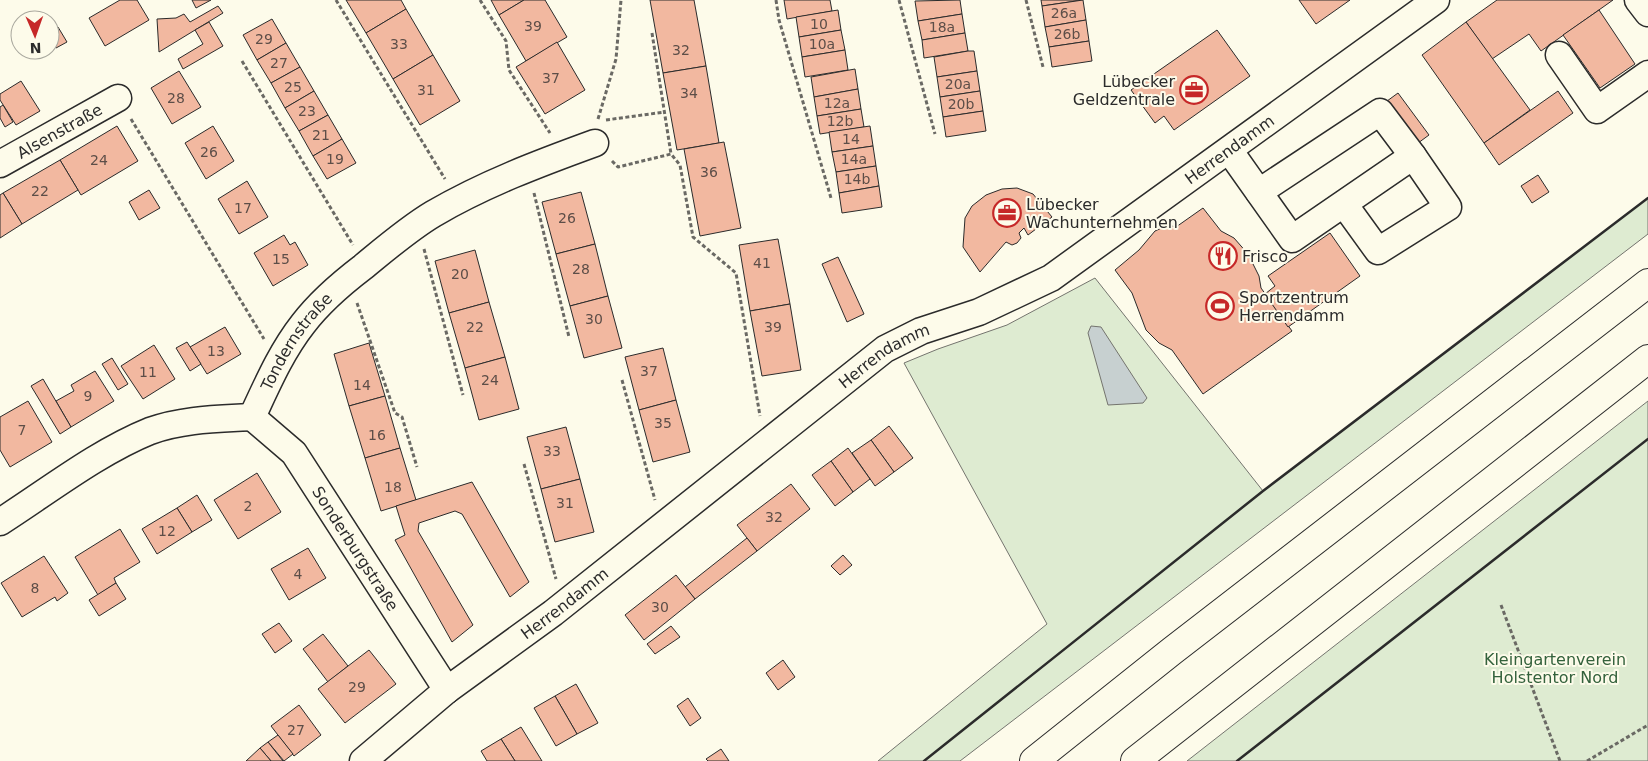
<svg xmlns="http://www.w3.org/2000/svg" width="1648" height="761" font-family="'DejaVu Sans',sans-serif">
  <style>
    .green { fill: #deebd1; stroke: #74746e }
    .water { fill: #c7d0d0; stroke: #74746e }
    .building { fill: #f2b8a0; stroke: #2b2b2b }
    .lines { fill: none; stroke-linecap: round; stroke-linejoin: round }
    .minor-casing { stroke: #2b2b2b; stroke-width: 29 }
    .highway-casing { stroke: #2b2b2b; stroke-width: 30 }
    .path { stroke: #6a6964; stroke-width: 3; stroke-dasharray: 4 2.5; stroke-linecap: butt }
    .minor { stroke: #fdfbea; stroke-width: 26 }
    .highway { stroke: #fdfbea; stroke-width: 28 }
    .wall { stroke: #2b2b2b; stroke-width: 2.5 }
    .labels { text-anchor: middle; stroke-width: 4; stroke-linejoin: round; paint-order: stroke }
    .number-label { font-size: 14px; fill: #5d4e48 }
    .poi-label { font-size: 16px; fill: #2b2b2b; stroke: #fdfbea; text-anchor: start }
    .street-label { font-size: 16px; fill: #2b2b2b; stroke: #fdfbea }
    .park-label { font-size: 16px; fill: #34623c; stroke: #fdfbea }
  </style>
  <rect width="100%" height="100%" fill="#fdfbea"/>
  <g class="green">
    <polygon points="1648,198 1648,234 960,761 878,761 1047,624 904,363 938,349 1007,325 1095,278 1263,491"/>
    <polygon points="1648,401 1648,761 1187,761"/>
  </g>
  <polygon class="water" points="1091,326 1101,327 1147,398 1143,403 1108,405 1088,333"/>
  <g class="building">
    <polygon points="120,0 137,0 149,20 105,46 89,18"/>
    <polygon points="192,0 211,0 196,8"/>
    <polygon points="346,0 401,0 406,9 366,33"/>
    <polygon points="491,0 524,0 499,15"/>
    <polygon points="524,0 545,0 567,37 526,61 499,15"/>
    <polygon points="650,0 694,0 706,66 663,73"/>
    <polygon points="784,0 830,0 832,11 787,19"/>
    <polygon points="960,0 962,14 918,21 915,1"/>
    <polygon points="1041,0 1083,0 1042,6"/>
    <polygon points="1083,0 1086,20 1045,27 1042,6"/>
    <polygon points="1299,0 1350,0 1316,24"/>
    <polygon points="1497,0 1613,0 1541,51 1529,34 1492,59 1466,22"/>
    <polygon points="218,6 223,13 159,52 157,19 176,18 184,14 190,22"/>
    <polygon points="406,9 433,55 393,79 366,33"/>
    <polygon points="838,10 841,30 799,37 796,17"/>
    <polygon points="1599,10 1635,64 1600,88 1563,35"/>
    <polygon points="962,14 965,33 922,40 918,21"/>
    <polygon points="272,19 286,43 257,60 243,35"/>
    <polygon points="1086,20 1089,41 1049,47 1045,27"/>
    <polygon points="209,22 223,46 183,69 178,59 203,44 195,30"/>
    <polygon points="1466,22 1530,110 1484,143 1422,55"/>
    <polygon points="58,27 67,42 56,48 50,38 50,32"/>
    <polygon points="841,30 845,50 802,57 799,37"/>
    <polygon points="1217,30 1250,76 1174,130 1164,116 1155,123 1131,90"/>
    <polygon points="965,33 968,51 924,58 922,40"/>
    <polygon points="1089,41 1092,61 1052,67 1049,47"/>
    <polygon points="557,42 585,90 545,114 516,67"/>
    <polygon points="286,43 300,67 271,83 257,60"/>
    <polygon points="845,50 848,70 805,77 802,57"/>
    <polygon points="968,51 974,51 977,71 937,77 934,57"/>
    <polygon points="433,55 460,101 420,125 393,79"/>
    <polygon points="706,66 719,143 677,150 663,73"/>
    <polygon points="300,67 314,91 285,108 271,83"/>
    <polygon points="855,69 858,89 814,97 811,77"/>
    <polygon points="179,71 201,107 172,124 151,88"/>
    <polygon points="977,71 980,91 940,97 937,77"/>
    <polygon points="21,81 40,111 16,125 0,100 0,94"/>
    <polygon points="858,89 861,109 817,116 814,97"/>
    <polygon points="314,91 328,115 299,131 285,108"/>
    <polygon points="980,91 983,111 943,117 940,97"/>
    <polygon points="1558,91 1573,113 1499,165 1484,143"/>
    <polygon points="1398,93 1429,135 1414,146 1383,104"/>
    <polygon points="3,105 13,122 5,127 0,118 0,107"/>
    <polygon points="861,109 864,127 820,134 817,116"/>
    <polygon points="983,111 986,131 946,137 943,117"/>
    <polygon points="328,115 342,139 313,156 299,131"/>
    <polygon points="117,126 138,161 81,195 60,160"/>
    <polygon points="213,126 234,161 206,179 185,143"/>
    <polygon points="870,126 873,146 832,152 829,132"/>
    <polygon points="342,139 356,163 327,179 313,156"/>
    <polygon points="724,142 741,228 700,236 684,149"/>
    <polygon points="873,146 876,166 836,172 832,152"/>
    <polygon points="60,160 78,190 22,224 3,193"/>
    <polygon points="876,166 879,186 839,193 836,172"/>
    <polygon points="1538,175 1549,192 1532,203 1521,186"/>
    <polygon points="247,181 268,217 239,234 218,199"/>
    <polygon points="879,186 882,207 842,213 839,193"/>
    <polygon points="1017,188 1033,194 1052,217 1028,235 1024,228 1019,233 1021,238 1017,243 1012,245 1006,242 980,272 963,247 965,218 972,206 986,195 1002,189"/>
    <polygon points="149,190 160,208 139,220 129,202"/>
    <polygon points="581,192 595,244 556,254 542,202"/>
    <polygon points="3,193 22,224 0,238 0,195"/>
    <polygon points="1203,208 1221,231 1234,238 1248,254 1259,276 1261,288 1292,331 1203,394 1172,350 1159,343 1146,330 1132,293 1115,270 1139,250 1155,231 1168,225 1176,227"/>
    <polygon points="1330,233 1360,276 1288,327 1265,294 1275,286 1268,276"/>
    <polygon points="284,235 290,245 295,242 308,265 273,286 254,253"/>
    <polygon points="778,239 790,304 750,311 739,245"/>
    <polygon points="595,244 608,296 570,306 556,254"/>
    <polygon points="475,250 489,302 449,313 435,261"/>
    <polygon points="838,257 864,314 847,322 822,264"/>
    <polygon points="608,296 622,348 584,358 570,306"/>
    <polygon points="489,302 505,357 465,368 449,313"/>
    <polygon points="790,304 801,370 762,376 750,311"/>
    <polygon points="225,327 241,354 207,374 190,347"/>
    <polygon points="187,342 201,364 190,371 176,348"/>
    <polygon points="369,343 385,396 349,406 334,354"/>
    <polygon points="154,345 175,379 143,399 121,366"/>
    <polygon points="663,348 676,400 639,410 625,357"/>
    <polygon points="505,357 519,409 479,420 465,368"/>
    <polygon points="112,358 128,384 118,390 102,364"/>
    <polygon points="95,371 114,401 71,427 56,401 74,391 71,385"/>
    <polygon points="43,379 71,427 60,434 31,386"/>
    <polygon points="385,396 400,448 365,458 349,406"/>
    <polygon points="676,400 690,452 653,462 639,410"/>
    <polygon points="28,401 52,442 10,467 0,450 0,417"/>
    <polygon points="889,426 913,458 894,472 871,440"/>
    <polygon points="566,427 580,479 541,489 527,437"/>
    <polygon points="871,440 894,472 875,486 852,453"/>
    <polygon points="400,448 416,500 381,511 365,458"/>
    <polygon points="848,448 870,479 853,492 831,461"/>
    <polygon points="831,461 853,492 835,506 812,475"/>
    <polygon points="257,473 281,512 238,539 214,500"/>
    <polygon points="580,479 594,532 555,542 541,489"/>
    <polygon points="472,482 529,582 510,597 462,514 455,511 419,523 418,531 473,625 452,642 395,540 405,535 396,506"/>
    <polygon points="791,484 810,509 757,551 737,525"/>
    <polygon points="197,495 212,520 192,532 177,508"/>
    <polygon points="177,508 192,532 157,554 142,529"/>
    <polygon points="120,529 140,562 114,578 116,583 98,595 75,557"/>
    <polygon points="747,538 757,551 695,599 685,587"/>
    <polygon points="308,548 326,578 289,600 271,569"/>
    <polygon points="843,555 852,565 840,575 831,566"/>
    <polygon points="44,556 68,593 57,601 55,597 22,617 1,583"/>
    <polygon points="676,575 695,599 644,640 625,615"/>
    <polygon points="116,583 126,599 99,616 89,600"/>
    <polygon points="279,623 292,641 275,653 262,634"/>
    <polygon points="671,626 680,637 655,654 647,644"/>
    <polygon points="323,634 348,666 328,682 303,649"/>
    <polygon points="369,650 396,684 345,723 318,689"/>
    <polygon points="783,660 795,677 778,690 766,673"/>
    <polygon points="576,684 598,723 577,734 555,696"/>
    <polygon points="555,696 577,734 556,746 534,708"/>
    <polygon points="688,698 701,718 690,726 677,706"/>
    <polygon points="299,705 321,735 294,756 271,726"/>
    <polygon points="521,727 542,761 515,761 501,739"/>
    <polygon points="278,735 293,754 284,761 268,742"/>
    <polygon points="501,739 515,761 487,761 481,751"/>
    <polygon points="268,742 283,761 271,761 260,748"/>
    <polygon points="260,748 271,761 246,761"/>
    <polygon points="721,749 729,761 708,761 706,759"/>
  </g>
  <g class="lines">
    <defs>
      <g id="minor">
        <polyline points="1638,0 1648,13"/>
        <polyline points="1559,55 1597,110 1648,74"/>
        <polyline points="1229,150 1292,239 1413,156 1448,207 1378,251 1344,204"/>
        <path id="s1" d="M0,164L118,98"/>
        <polyline points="1259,192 1380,112 1413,156"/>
        <path id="s2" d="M252,417C267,385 281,352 303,324C319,303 342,283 363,267C385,249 408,229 433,214C484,184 540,163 595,143"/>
        <path id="s3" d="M252,417L294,453L447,690"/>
        <path d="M0,522C47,492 98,452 150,431C183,419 218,419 252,417"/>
        <path id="s4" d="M363,761L447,690L553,613L885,349L921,331L979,312L1051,278L1436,0"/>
      </g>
      <g id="highway">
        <polyline points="1034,761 1172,651 1648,283"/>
        <polyline points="1135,761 1648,359"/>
      </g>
    </defs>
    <use href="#minor" class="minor-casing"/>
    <use href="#highway" class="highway-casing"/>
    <g class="path">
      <polyline points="336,0 445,179"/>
      <polyline points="480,0 506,41 509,70 550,133"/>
      <polyline points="776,0 779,20 831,198"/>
      <polyline points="899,0 935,134"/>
      <polyline points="1026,0 1043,67"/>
      <polyline points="652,33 671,154"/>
      <polyline points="242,61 353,245"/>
      <polyline points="131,119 264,339"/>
      <polyline points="598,119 616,59 621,0"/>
      <polyline points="606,120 665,112"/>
      <polyline points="612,161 618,167 671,154 680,165 693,237 736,273 760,416"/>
      <polyline points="534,193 569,337"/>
      <polyline points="424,249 463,395"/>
      <polyline points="357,303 395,413 402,417 417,467"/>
      <polyline points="622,380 655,500"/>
      <polyline points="524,464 556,579"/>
      <polyline points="1501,605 1560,761"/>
      <polyline points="1587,761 1648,725"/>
    </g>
    <use href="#minor" class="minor"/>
    <use href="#highway" class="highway"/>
    <g class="wall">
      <polyline points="924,761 1263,491 1648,198"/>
      <polyline points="1237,761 1648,439"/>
    </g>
  </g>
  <defs>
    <symbol id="office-ring" viewBox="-11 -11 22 22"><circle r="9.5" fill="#fdfbea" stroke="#c62828" stroke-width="1.5"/><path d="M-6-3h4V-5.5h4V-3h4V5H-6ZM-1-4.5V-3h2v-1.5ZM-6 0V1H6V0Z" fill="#c62828"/></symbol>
    <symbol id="restaurant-ring" viewBox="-11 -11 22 22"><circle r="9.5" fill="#fdfbea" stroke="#c62828" stroke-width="1.5"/><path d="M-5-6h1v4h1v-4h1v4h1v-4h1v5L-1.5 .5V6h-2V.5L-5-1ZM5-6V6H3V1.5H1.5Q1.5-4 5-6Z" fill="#c62828"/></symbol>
    <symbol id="stadium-ring" viewBox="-11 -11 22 22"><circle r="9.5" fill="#fdfbea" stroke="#c62828" stroke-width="1.5"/><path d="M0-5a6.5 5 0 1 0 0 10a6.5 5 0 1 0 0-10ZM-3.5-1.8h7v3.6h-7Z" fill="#c62828"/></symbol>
  </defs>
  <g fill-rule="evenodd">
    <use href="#office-ring" x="1178" y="74" width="32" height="32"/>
    <use href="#office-ring" x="991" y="197" width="32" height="32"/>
    <use href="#restaurant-ring" x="1207" y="240" width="32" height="32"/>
    <use href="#stadium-ring" x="1204" y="290" width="32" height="32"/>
  </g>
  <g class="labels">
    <g class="number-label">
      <text x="1064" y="18">26a</text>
      <text x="819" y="29">10</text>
      <text x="533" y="31">39</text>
      <text x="942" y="32">18a</text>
      <text x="1067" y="39">26b</text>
      <text x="264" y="44">29</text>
      <text x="399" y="49">33</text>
      <text x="822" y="49">10a</text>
      <text x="681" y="55">32</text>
      <text x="279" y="68">27</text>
      <text x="551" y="83">37</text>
      <text x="958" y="89">20a</text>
      <text x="293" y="92">25</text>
      <text x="426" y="95">31</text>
      <text x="689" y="98">34</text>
      <text x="176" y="103">28</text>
      <text x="837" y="108">12a</text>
      <text x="961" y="109">20b</text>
      <text x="307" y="116">23</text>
      <text x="840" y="126">12b</text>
      <text x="321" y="140">21</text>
      <text x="851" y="144">14</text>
      <text x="209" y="157">26</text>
      <text x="335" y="164">19</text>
      <text x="854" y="164">14a</text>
      <text x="99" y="165">24</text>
      <text x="709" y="177">36</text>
      <text x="857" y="184">14b</text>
      <text x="40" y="196">22</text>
      <text x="243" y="213">17</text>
      <text x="567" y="223">26</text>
      <text x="281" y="264">15</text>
      <text x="762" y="268">41</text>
      <text x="581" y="274">28</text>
      <text x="460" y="279">20</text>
      <text x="594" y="324">30</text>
      <text x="475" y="332">22</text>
      <text x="773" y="332">39</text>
      <text x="216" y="356">13</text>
      <text x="649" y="376">37</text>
      <text x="148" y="377">11</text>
      <text x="490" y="385">24</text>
      <text x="362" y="390">14</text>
      <text x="88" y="401">9</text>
      <text x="663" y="428">35</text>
      <text x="22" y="435">7</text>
      <text x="377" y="440">16</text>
      <text x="552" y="456">33</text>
      <text x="393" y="492">18</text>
      <text x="565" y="508">31</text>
      <text x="248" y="511">2</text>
      <text x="774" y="522">32</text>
      <text x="167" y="536">12</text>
      <text x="298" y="579">4</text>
      <text x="35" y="593">8</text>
      <text x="660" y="612">30</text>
      <text x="357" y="692">29</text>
      <text x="296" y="735">27</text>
    </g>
    <g class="poi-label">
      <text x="1175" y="87" text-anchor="end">Lübecker<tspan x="1175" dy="18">Geldzentrale</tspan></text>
      <text x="1026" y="210">Lübecker<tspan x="1026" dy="18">Wachunternehmen</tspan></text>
      <text x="1242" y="262">Frisco</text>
      <text x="1239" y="303">Sportzentrum<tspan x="1239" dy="18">Herrendamm</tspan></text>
    </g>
    <g class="street-label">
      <text dy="6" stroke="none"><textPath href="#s1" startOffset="68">Alsenstraße</textPath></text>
      <text dy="6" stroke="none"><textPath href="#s4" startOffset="1066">Herrendamm</textPath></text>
      <text dy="6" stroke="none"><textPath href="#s2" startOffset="88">Tondernstraße</textPath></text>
      <text dy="6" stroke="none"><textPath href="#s4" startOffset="661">Herrendamm</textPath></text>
      <text dy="6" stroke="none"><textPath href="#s3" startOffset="169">Sonderburgstraße</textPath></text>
      <text dy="6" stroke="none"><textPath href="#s4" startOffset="256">Herrendamm</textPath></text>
    </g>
    <g class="park-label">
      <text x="1555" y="665">Kleingartenverein<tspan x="1555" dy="18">Holstentor Nord</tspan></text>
    </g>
  </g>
  <g transform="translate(35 35) rotate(178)"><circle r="24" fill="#fdfbea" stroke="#a9a89e"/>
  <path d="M0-4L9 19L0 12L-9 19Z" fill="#c62828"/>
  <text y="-8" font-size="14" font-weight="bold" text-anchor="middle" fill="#2b2b2b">N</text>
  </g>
</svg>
